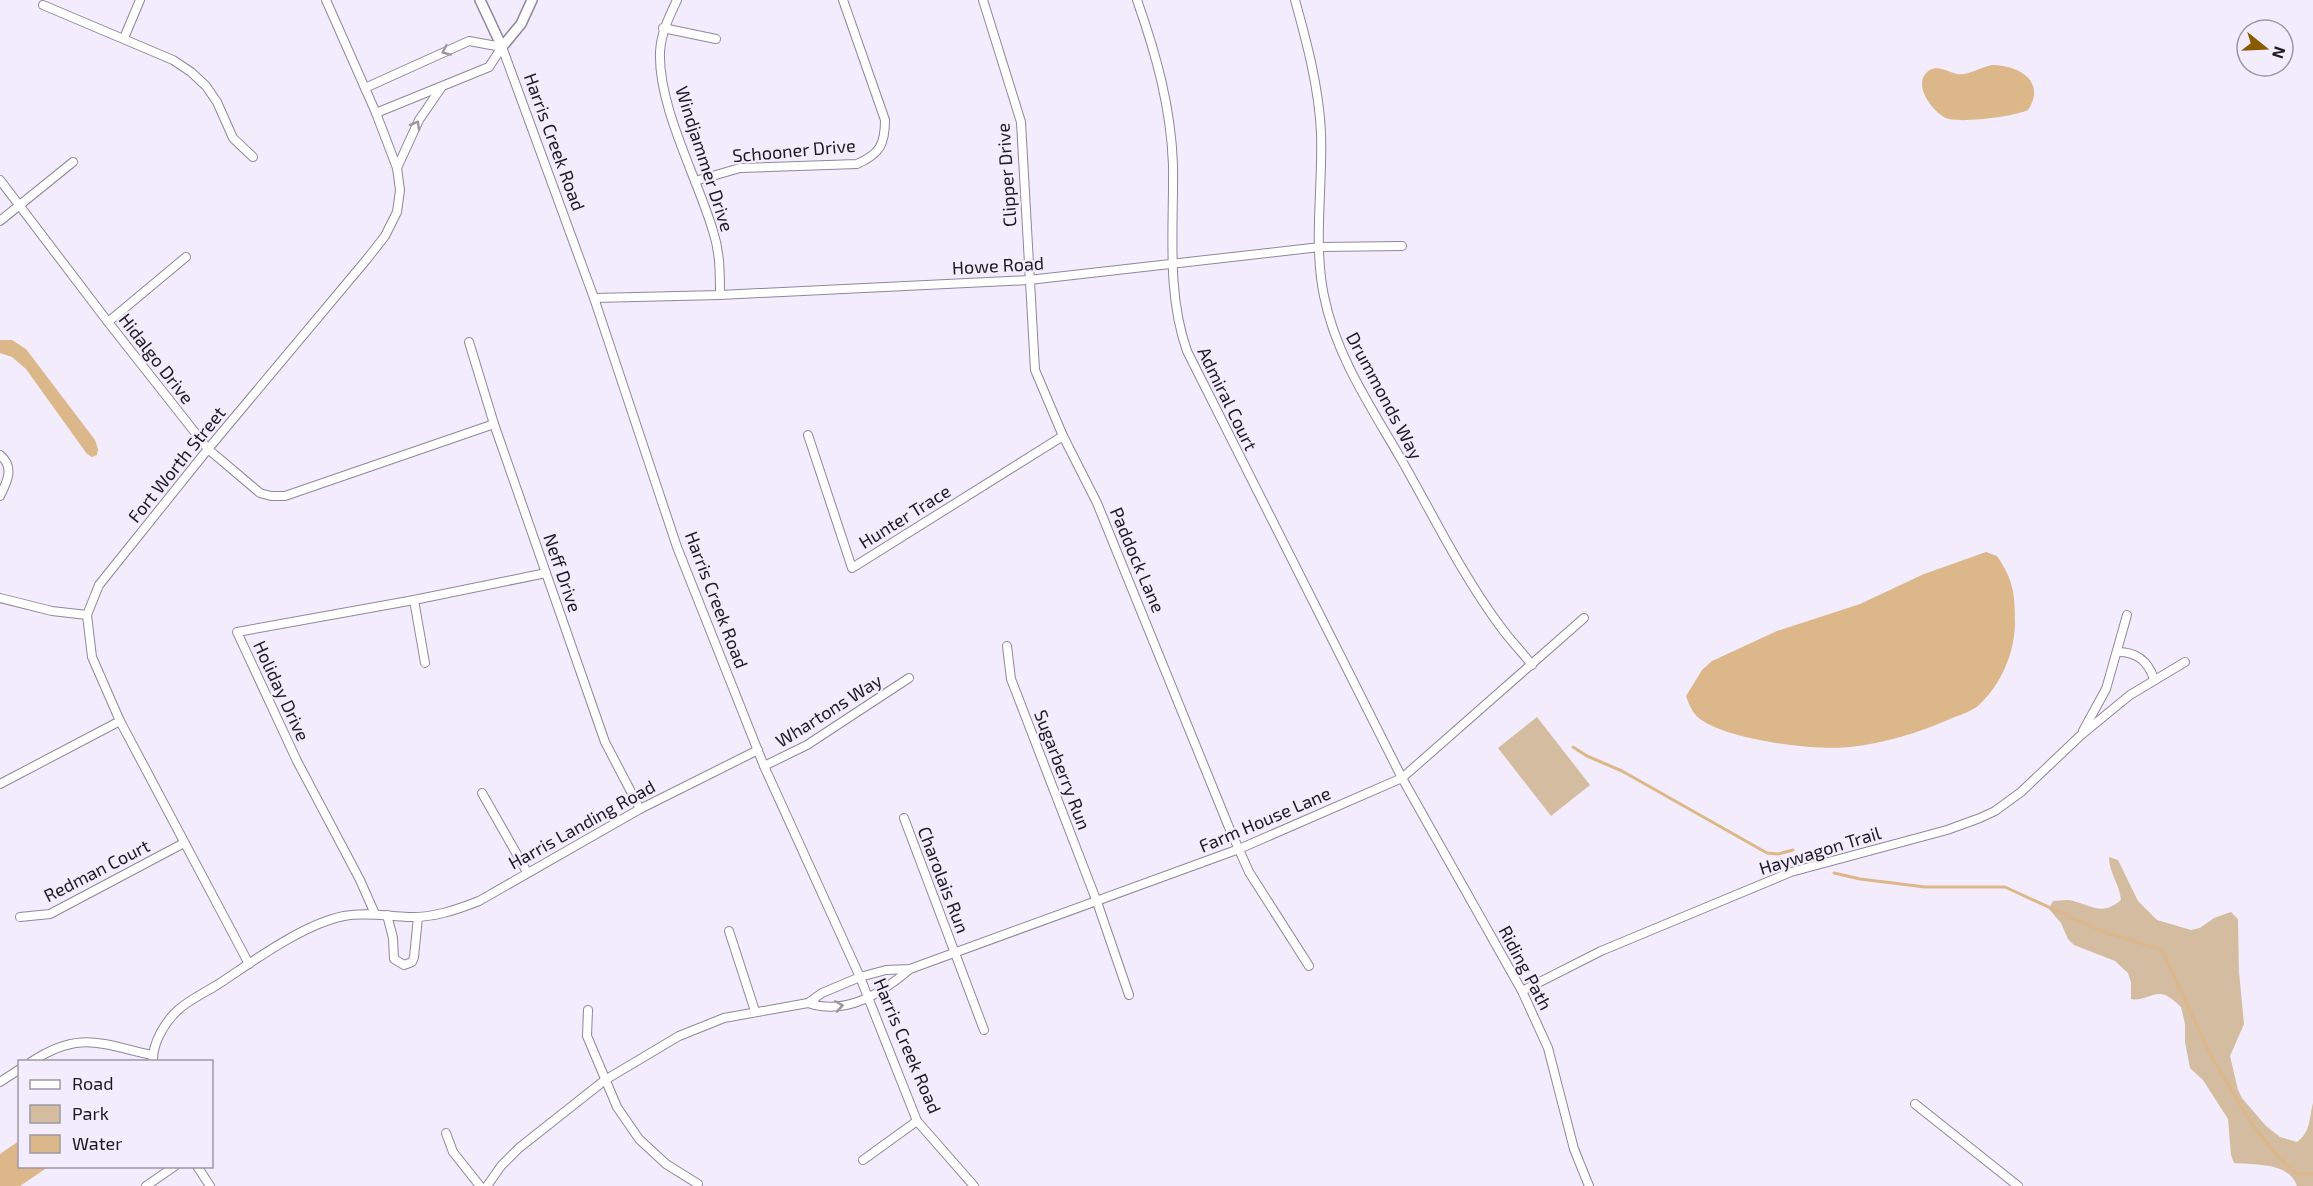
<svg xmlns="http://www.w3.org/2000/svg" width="2313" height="1186" font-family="'Exo 2',sans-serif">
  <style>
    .green { fill: #d3bc9f }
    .water { fill: #dcb789 }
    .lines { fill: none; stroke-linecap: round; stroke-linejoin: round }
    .stream { stroke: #dcb789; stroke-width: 3 }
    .minor-casing { stroke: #8f869d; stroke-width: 10 }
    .tertiary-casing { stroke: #8f869d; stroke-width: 12 }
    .minor { stroke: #fff; stroke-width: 8 }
    .tertiary { stroke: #fff; stroke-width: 9 }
    .oneway { stroke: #99989c }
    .labels { text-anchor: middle; stroke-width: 4.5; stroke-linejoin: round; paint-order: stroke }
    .street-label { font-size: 18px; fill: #1c1922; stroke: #f3ecfc }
  </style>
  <rect width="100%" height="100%" fill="#f3ecfc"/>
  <g class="green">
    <polygon points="1537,717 1590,785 1551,816 1498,748"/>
    <path d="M2109,857L2118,860L2138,901L2157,920L2191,930L2200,928L2214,918L2231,912L2238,919L2239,972L2244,1024L2230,1056L2238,1090L2242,1098L2266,1126L2280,1137L2297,1142C2311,1132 2309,1118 2313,1103V1186H2297C2289,1162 2255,1165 2234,1163L2231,1155L2228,1119L2203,1080L2190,1068L2185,1042V1024L2181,1007C2177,1003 2170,997 2165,995C2153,991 2144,1002 2131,999V982L2128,973L2115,961L2074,945L2068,939L2061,923L2049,909L2053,901C2060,901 2067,899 2073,901C2093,906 2102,916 2121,900C2120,885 2109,873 2109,857Z"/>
  </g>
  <g class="water">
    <path d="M1992,65C2018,65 2047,81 2028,110C2017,116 1958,124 1946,118C1932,112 1910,82 1930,70C1938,65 1948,72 1957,74C1969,76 1980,67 1992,65Z"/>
    <polygon points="0,340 12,340 26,349 95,440 98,449 97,455 92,457 87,454 26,369 12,357 0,353"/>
    <path d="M1986,552L1997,556C2014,581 2015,595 2015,624C2014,655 2001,684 1979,705C1971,712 1959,715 1950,719C1918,733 1885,743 1850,747C1815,751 1728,740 1700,719C1692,713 1689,704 1686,696L1702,670L1712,661L1777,631L1860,604L1924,574Z"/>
    <polygon points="19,1141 20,1166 48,1167 20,1186 0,1186 0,1154"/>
  </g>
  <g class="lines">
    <g class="stream">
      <polyline points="1573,747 1587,756 1622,771 1767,853 1778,854 1793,850"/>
      <polyline points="1834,873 1860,879 1925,887 2005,887 2096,929 2162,950 2211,1056 2252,1124 2279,1158 2296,1173 2313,1174"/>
    </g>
    <defs>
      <g id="minor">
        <path d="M677,0C669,17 661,33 660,52C658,107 697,177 713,231C720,252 720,273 720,295"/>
        <polyline points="983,0 1021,122 1035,370 1063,436 1097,503 1228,825 1249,872 1309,966"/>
        <path d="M1137,0C1156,54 1171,107 1173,165C1174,226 1166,292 1187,351L1402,778L1522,991L1548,1048L1574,1149L1589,1186"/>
        <path d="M1295,0C1307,43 1319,88 1321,133C1323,187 1313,243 1324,296C1336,356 1371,407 1401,459C1433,515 1462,575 1500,626C1510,640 1522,652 1532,665"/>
        <polyline points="43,5 173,60 191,72 206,86 217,102 233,138 253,157"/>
        <polyline points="663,28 716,39"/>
        <polyline points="124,38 140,0"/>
        <polyline points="502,47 594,298 677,547 764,766 860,977 917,1121 974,1186"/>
        <polyline points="365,88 469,41 502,47"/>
        <polyline points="376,113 489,67 502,47"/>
        <polyline points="397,168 419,120 441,88"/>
        <polyline points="0,180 108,322 208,449 260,493 271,496 285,496 494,424"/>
        <path d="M695,181L740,168L857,164C880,154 885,144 885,120L843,0"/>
        <polyline points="0,221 73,162"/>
        <polyline points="594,298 720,295 1029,280 1320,247 1402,246"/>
        <polyline points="108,322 186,257"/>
        <polyline points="469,342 494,424 605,742 640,809"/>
        <polyline points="808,435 852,568 1063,436"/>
        <path d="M0,455C15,467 7,482 0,496"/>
        <polyline points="0,598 52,611 87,615"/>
        <polyline points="414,600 425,663"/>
        <polyline points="1007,646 1011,679 1097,902 1129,995"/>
        <path d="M2118,652C2137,652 2148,661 2154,679"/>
        <polyline points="2083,731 2106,689 2127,615"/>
        <polyline points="764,766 807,745 909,678"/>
        <polyline points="0,784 120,721"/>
        <polyline points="482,793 527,872"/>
        <polyline points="904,818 984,1030"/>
        <polyline points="375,914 360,880 297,761 237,632 414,600 546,573"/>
        <polyline points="387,915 393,938 394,959 404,965 412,962 414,957 418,917"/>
        <polyline points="20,917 50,914 184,843"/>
        <polyline points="729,931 755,1011"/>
        <polyline points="249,964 120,721 92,657 87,615 99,585 208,449 367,259 385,236 397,212 400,190 397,168 376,113 326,0"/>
        <polyline points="1522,991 1601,951 1791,872 1947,830 1980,818 1995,811 2021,792 2080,736 2130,695 2185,662"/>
        <path d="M808,1003C846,1016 882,993 910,969"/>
        <polyline points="588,1010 587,1036 617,1107 639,1139 666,1164 698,1184"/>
        <path d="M31,1062C79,1030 101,1044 152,1055"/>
        <path d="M153,1062C152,1043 165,1022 178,1010C189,1000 204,993 217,985C252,962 303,924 344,916C366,912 387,916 408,917C433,918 456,910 479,901L640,809L758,750"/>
        <polyline points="0,1082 20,1069"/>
        <polyline points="1915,1104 2018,1186"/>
        <polyline points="446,1133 453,1152 480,1186"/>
        <polyline points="863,1160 917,1121"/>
        <polyline points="197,1166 210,1186"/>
        <polyline points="146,1186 175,1166"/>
        <polyline points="487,1186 501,1166 519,1148 605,1080 679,1036 724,1018 808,1003 822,993 860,977 886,970 910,969 1239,849 1402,778 1584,618"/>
      </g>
      <polyline id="tertiary" points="480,0 502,47 521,24 532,0"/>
    </defs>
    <use href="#minor" class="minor-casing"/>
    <use href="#tertiary" class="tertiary-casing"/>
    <use href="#minor" class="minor"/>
    <use href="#tertiary" class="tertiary"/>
  </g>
  <defs><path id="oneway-chevron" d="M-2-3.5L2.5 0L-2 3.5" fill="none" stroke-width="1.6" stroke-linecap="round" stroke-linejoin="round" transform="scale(1.5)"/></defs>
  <g class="oneway">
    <use href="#oneway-chevron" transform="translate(446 51) rotate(156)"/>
    <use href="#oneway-chevron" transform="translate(416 125) rotate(-61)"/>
    <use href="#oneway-chevron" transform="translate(839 1006) rotate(-9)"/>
  </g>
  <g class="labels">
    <g class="street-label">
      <text transform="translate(554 142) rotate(70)" y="6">Harris Creek Road</text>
      <text transform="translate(794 151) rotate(-5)" y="6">Schooner Drive</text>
      <text transform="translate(704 159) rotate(72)" y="6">Windjammer Drive</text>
      <text transform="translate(1007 175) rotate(-94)" y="6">Clipper Drive</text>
      <text transform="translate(998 266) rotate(-3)" y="6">Howe Road</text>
      <text transform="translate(156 359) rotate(52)" y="6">Hidalgo Drive</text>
      <text transform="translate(1384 396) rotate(62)" y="6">Drummonds Way</text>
      <text transform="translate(1227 399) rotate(64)" y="6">Admiral Court</text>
      <text transform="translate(177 465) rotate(-51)" y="6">Fort Worth Street</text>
      <text transform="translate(905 517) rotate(-32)" y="6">Hunter Trace</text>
      <text transform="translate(1137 560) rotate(67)" y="6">Paddock Lane</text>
      <text transform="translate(562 573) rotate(71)" y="6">Neff Drive</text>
      <text transform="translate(716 600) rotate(69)" y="6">Harris Creek Road</text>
      <text transform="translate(281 691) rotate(65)" y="6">Holiday Drive</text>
      <text transform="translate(829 711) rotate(-32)" y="6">Whartons Way</text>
      <text transform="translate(1062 770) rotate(69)" y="6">Sugarberry Run</text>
      <text transform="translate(1265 820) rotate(-23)" y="6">Farm House Lane</text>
      <text transform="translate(582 825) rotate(-29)" y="6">Harris Landing Road</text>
      <text transform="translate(1820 851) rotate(-17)" y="6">Haywagon Trail</text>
      <text transform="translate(97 871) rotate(-27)" y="6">Redman Court</text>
      <text transform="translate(943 880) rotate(69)" y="6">Charolais Run</text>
      <text transform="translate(1525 968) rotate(62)" y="6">Riding Path</text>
      <text transform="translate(907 1046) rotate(67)" y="6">Harris Creek Road</text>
    </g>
  </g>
  <rect x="18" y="1060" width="195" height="108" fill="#f3ecfc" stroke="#9d98a5" stroke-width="1.5"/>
  <rect x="30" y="1080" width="30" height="9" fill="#ffffff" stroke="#9d98a5" stroke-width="1.5"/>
  <text x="72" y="1090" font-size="18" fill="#1c1922">Road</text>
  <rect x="30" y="1105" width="30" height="18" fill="#d3bc9f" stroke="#9d98a5" stroke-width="1.5"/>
  <text x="72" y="1120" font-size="18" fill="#1c1922">Park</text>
  <rect x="30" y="1135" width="30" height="18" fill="#dcb789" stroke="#9d98a5" stroke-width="1.5"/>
  <text x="72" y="1150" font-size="18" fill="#1c1922">Water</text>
  <g transform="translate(2265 48) rotate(108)"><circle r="28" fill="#f3ecfc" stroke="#9d98a5" stroke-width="1.5"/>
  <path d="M0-4.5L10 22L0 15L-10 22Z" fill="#8a5900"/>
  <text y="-9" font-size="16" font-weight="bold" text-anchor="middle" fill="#1c1922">N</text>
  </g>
</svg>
